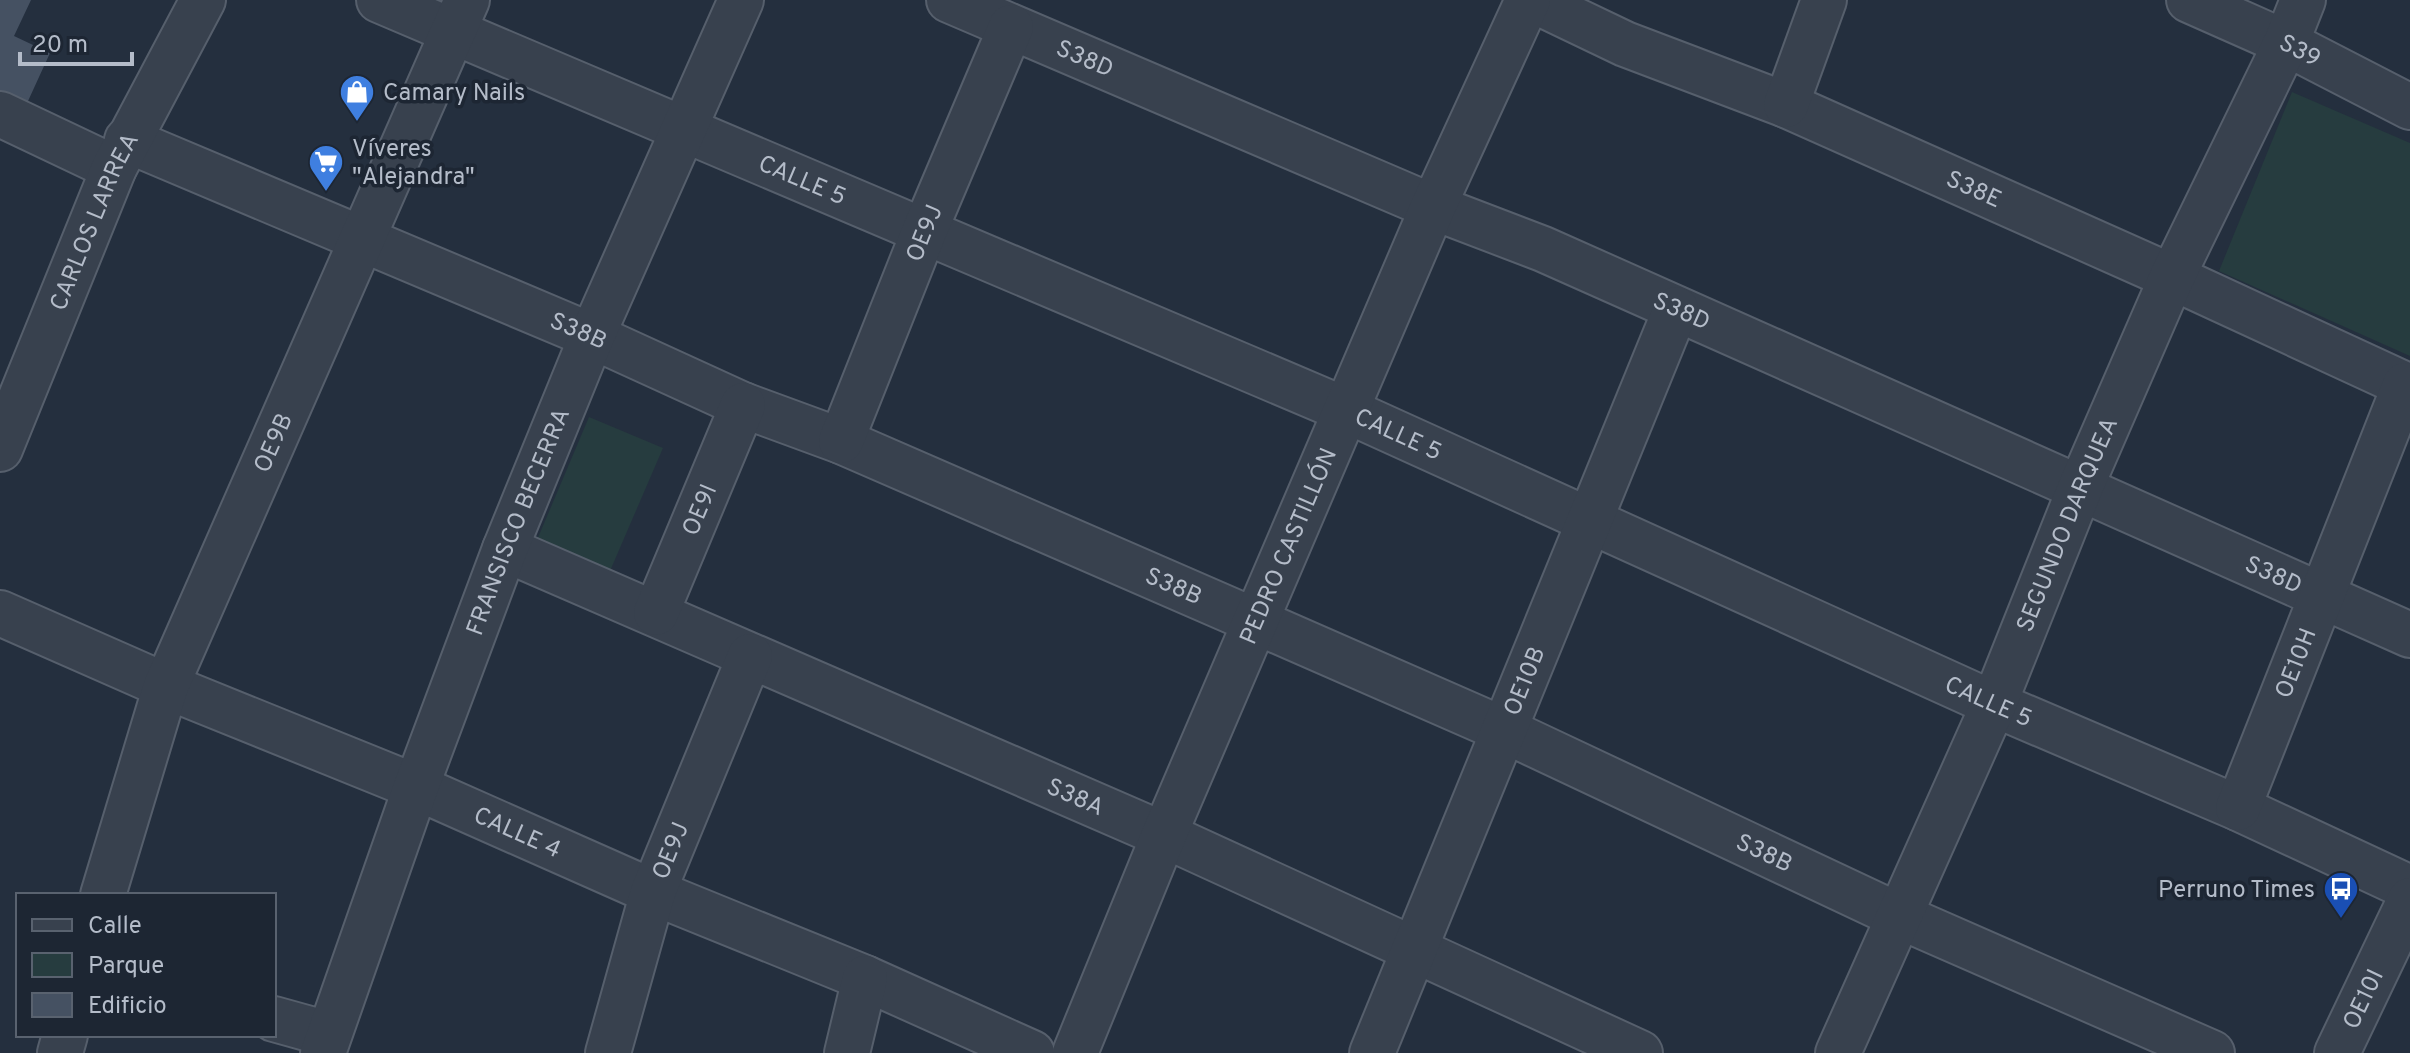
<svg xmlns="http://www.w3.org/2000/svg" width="2410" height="1053" font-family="Overpass,sans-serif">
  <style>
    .green { fill: #263c3f }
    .building { fill: #455162 }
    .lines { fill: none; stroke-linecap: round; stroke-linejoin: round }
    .minor-casing { stroke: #565f6c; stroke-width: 48 }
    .minor { stroke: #38414e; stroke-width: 44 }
    .labels { text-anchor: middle; stroke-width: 7; stroke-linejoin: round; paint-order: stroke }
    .street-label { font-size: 24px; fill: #b4bcc9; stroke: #1d2633 }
    .poi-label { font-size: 24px; fill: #b4bcc9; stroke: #1d2633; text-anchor: start }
  </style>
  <rect width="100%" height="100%" fill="#242f3e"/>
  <g class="green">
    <polygon points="2292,92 2410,143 2410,356 2219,271"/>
    <polygon points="589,417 663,448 610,571 537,540"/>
  </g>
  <polygon class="building" points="0,0 31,0 14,36 50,53 23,112 0,102"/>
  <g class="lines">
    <defs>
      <g id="minor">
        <path id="s1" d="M379,0L1348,411L1994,704L2238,808L2410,888"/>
        <path id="s2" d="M949,0L1433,207L1543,249L2410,635"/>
        <path id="s3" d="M1533,0L1625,44L1786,105L2172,277L2410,387"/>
        <path id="s4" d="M2189,0L2286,43L2410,107"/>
        <polyline points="1786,105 1824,0"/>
        <polyline points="0,114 114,168"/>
        <path id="s5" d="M127,140L592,336L743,405L841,441L1255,621L1504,730L1897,915L2212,1053"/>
        <path id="s6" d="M841,441L924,232L1011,27"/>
        <path id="s7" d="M0,449L114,168L203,0"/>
        <path id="s8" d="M505,549L1164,835L1640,1053"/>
        <path id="s9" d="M0,613L166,686L416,787L653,892L865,978L1032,1053"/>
        <path id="s10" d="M656,613L743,405"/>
        <path id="s11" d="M2238,808L2405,385"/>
        <path id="s12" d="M103,895L166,686L467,0"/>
        <polyline points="274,1019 328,1034"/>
        <polyline points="60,1053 65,1035"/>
        <path id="s13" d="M323,1053L416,787L505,549L592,336L741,0"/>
        <path id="s14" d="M608,1053L653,892L750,656"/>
        <polyline points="847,1053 865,978"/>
        <path id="s15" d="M1075,1053L1164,835L1433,207L1528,0"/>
        <path id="s16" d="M1372,1053L1676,309"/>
        <path id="s17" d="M1838,1053L1994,704L2081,486L2172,277L2286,43L2303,0"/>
        <path id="s18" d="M2337,1053L2410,900"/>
      </g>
    </defs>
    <use href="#minor" class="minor-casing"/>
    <use href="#minor" class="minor"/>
  </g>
  <defs>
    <symbol id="shop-pin" viewBox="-11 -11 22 30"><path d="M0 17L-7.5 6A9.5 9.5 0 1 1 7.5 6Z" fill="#3f7fe0" stroke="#1d2633"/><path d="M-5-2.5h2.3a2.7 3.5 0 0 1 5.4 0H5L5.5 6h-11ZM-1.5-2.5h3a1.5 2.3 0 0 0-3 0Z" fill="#fff"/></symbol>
    <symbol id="supermarket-pin" viewBox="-11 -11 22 30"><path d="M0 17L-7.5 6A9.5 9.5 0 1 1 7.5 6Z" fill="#3f7fe0" stroke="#1d2633"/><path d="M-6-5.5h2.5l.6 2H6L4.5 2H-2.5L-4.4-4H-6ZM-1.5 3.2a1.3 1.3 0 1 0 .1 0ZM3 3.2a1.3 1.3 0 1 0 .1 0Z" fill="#fff"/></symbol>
    <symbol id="bus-pin" viewBox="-11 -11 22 30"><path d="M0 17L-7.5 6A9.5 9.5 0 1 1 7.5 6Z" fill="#1a4fb4" stroke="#1d2633"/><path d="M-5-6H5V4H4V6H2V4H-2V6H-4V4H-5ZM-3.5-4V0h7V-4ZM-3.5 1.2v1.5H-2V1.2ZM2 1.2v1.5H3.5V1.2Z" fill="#fff"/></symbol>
  </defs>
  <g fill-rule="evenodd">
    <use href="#shop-pin" x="337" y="72" width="40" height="54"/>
    <use href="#supermarket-pin" x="306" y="142" width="40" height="54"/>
    <use href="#bus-pin" x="2321" y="869" width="40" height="54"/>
  </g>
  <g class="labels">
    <g class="street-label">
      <text dy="8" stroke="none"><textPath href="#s4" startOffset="122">S39</textPath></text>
      <text dy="8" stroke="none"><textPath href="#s2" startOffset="148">S38D</textPath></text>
      <text dy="8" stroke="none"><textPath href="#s1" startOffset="460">CALLE 5</textPath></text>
      <text dy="8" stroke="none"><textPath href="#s3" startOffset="480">S38E</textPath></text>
      <text dy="8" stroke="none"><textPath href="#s7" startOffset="246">CARLOS LARREA</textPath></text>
      <text dy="8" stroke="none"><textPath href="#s6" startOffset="224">OE9J</textPath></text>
      <text dy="8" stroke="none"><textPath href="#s2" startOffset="796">S38D</textPath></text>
      <text dy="8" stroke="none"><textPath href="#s5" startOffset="490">S38B</textPath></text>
      <text dy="8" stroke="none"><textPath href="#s1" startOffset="1108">CALLE 5</textPath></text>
      <text dy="8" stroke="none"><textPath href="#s12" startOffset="484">OE9B</textPath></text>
      <text dy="8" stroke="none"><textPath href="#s10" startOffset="112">OE9I</textPath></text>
      <text dy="8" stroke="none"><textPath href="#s13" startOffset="566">FRANSISCO BECERRA</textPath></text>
      <text dy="8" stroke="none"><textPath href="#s17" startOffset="576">SEGUNDO DARQUEA</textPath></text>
      <text dy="8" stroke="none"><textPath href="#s15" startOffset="550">PEDRO CASTILLÓN</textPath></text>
      <text dy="8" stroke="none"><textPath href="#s2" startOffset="1444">S38D</textPath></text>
      <text dy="8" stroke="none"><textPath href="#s5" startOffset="1138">S38B</textPath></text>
      <text dy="8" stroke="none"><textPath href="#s11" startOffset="156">OE10H</textPath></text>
      <text dy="8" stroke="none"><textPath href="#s16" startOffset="402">OE10B</textPath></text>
      <text dy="8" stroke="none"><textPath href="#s1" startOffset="1756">CALLE 5</textPath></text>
      <text dy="8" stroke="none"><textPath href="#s8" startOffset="622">S38A</textPath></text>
      <text dy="8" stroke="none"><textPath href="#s9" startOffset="562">CALLE 4</textPath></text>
      <text dy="8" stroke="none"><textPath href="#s14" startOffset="212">OE9J</textPath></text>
      <text dy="8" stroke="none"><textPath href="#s5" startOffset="1786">S38B</textPath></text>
      <text dy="8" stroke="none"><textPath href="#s18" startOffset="60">OE10I</textPath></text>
    </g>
    <g class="poi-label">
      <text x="383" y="100">Camary Nails</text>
      <text x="352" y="156">Víveres<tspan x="352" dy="28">"Alejandra"</tspan></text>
      <text x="2315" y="897" text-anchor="end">Perruno Times</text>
    </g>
  </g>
  <rect x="16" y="893" width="260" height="144" fill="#1d2633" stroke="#59626f" stroke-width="2"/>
  <rect x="32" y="919" width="40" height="12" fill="#38414e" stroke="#59626f" stroke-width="2"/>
  <text x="88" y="933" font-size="24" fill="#b4bcc9">Calle</text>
  <rect x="32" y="953" width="40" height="24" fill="#263c3f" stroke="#59626f" stroke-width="2"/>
  <text x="88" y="973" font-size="24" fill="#b4bcc9">Parque</text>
  <rect x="32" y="993" width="40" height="24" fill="#455162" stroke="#59626f" stroke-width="2"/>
  <text x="88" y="1013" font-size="24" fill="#b4bcc9">Edificio</text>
  <path d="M20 52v12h112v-12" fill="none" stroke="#b4bcc9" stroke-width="4"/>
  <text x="32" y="52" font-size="24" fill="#b4bcc9" stroke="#1d2633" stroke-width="6" paint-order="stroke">20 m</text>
</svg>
